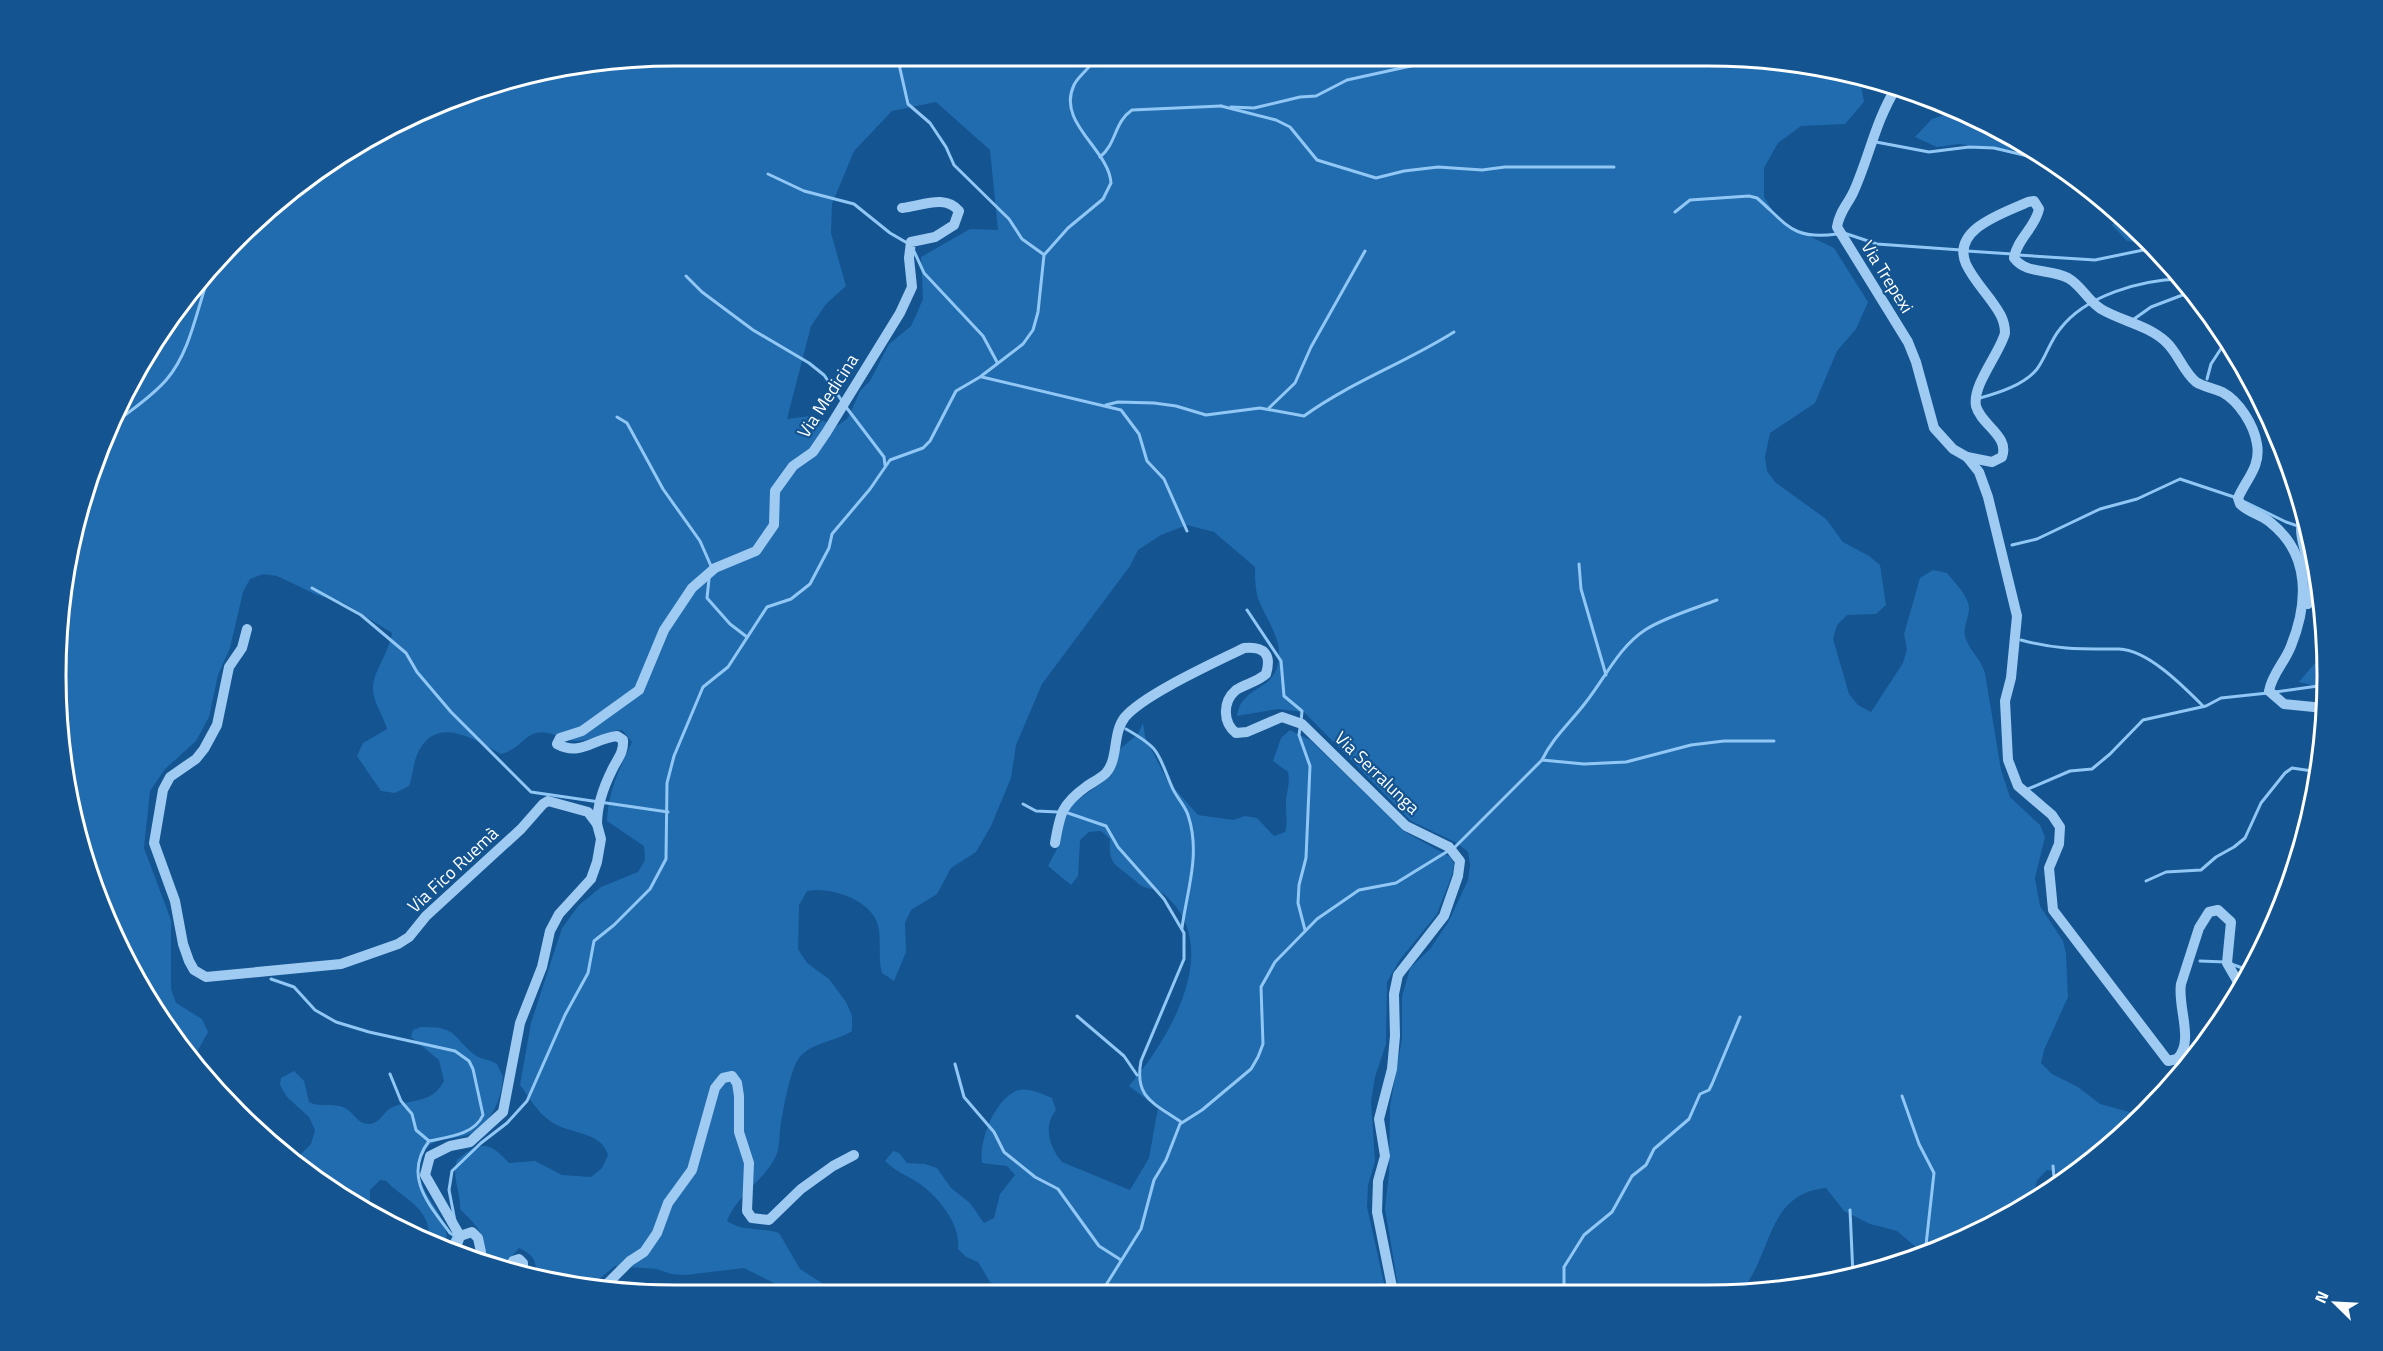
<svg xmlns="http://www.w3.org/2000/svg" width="2383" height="1351" font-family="'Titillium Web',sans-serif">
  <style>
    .green { fill: #216caf; fill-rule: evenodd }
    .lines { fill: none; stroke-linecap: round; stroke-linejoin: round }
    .stream { stroke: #91c7f5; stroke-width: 3 }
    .minor { stroke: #9fcbf2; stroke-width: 10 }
    .labels { text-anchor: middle; stroke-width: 4.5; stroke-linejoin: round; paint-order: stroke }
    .street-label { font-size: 18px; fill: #fff; stroke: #135491 }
    .rim { fill: none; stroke: #fff; stroke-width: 3 }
  </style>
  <rect width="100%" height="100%" fill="#135491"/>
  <g class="green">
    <path d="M1748,57L1859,75L1864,102L1845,124L1801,126L1778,143L1764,168V197L1780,222L1834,248L1868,302L1856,329L1837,351L1815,403L1770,433L1765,457L1767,471L1775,482L1826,519L1843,542L1869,556L1880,565L1886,605L1876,614L1847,615L1837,625L1833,639L1849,694L1858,705L1871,712L1903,663L1907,649L1904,634L1920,578L1933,570L1947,573C1954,582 1969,596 1969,609C1969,618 1963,625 1965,636C1969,651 1980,657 1985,673L2001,770L2010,797L2040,825L2045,837L2035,878L2040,906L2063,941L2066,954L2068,997L2044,1050L2041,1063L2052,1074L2078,1087L2100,1104L2144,1116L2065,1181L2061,1173L2047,1170L2037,1180L2032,1201L1987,1223L1966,1229L1961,1236L1924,1254L1897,1231L1870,1224L1844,1211L1826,1188C1766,1194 1773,1253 1742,1290L1399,1292L1385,1209L1389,1173L1390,1106L1402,1039V997L1410,968L1430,949L1449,921L1468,880L1470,865L1468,852L1457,843L1411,821L1304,712L1278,709L1237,716C1241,686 1272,692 1278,664C1284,638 1264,618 1257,595C1255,585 1255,577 1255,567L1214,532L1187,525L1161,535L1138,550L1130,566L1042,684L1016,745L1011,778L991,826L976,852L951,868L937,894L911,910L905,923L906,952L894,981L882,973C878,958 881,944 879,930C876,901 831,886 807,891L799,905L798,949L807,963L829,979L846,1002L852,1016V1031C837,1041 810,1043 799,1058C789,1072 783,1112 780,1129C779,1138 780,1147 776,1156C764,1181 736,1196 727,1221C743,1232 761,1227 779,1233L800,1269L825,1285L833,1294H790L784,1288L744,1268L686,1275L671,1274L657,1269L615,1266L589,1287L535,1278C538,1262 534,1255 519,1248L501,1269L480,1260C491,1238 475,1224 460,1209C461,1192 451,1176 457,1160C480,1141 489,1141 509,1163L535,1161L562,1175L591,1177L602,1168L608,1155C602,1131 567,1134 550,1121C537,1112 529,1097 520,1085L531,1023L562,928L579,905L601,887L638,872L645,860L644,846L607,821C608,792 620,767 632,742L622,730C606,730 593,741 577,741C563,741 550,729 536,733C521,738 520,749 501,754C474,739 435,713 417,755C413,764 413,776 409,786L395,793L381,791L357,756L363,743L387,729C384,717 372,700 373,688C373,672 389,653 392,633L344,603L317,595L277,576L263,574L250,579L243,592L230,648L218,675L209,717L196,741L165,769L150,791L144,848L171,920V989L176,1003L202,1019L208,1032L192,1061L139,986L103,912L67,797L57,716L61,595L77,515L119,402L160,331L237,237L298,183L401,120L477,88L594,61ZM936,102L990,150L998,230L970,229L921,257L923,299L917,313L911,326L889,344L870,381L860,391L848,418L837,426L810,416L787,419L811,326L826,304L846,286L831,233L832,204L854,151L892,111Z"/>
    <polygon points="1953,112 2018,139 2032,149 2005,151 1959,144 1937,147 1915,137 1932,119"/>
    <polygon points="2121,214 2149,244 2127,241 2112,225"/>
    <polygon points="2325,661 2324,688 2299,682 2315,663"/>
    <path d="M1143,723L1145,737L1167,780L1198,815L1233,820L1245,816L1257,818L1274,836L1285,832C1288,822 1286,817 1286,807C1285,794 1291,785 1288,772L1273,761L1281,738L1290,730L1310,740L1405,832L1452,858L1454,865L1452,875L1437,914L1399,961L1387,982L1386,1044L1375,1077L1371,1101L1375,1162L1368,1185L1367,1207L1386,1292L1013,1293L990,1282L978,1262L966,1257L958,1249C961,1224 938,1196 917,1182C906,1175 895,1171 885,1161L893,1151L899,1153L907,1163L925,1164L937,1168L951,1188L970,1203L984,1223L994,1218L1000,1194L1015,1175L1007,1166L982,1163C979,1140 994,1101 1016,1091C1028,1086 1042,1094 1052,1098L1056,1110C1043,1126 1049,1147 1062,1162L1130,1190L1149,1158L1158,1108L1129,1086C1169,1039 1225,948 1165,895C1159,890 1151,889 1144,887C1139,885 1137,882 1133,879C1116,864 1108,866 1110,839L1101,831L1089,832L1080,840L1078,876L1071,885L1048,866L1059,845L1061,829L1071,805L1111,776L1120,749L1138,734Z"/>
    <path d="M421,1027C458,1026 452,1037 475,1055C481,1060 490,1059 497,1064L503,1077C502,1098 491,1125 470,1134C453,1141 430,1135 421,1156C407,1190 456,1215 445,1245L429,1239C431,1208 405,1200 386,1181L380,1180L370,1190V1214L294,1161L311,1144L315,1130L309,1117L287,1097L280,1085L281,1078L294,1071L304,1081L309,1102C320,1108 333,1102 345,1108C355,1113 357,1125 371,1124C381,1122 384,1110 393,1107C413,1098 432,1104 444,1081L439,1060L411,1037L413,1030Z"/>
  </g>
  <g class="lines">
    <g class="stream">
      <polyline points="898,60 908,104 930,123 946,147 954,165 1009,219 1022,239 1043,254"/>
      <polyline points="1221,106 1276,120 1290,127 1317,160 1376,178 1404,171 1438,167 1482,170 1505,167 1614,167"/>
      <polyline points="1231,107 1254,108 1300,97 1316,96 1347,80 1429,62 1479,58"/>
      <polyline points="1876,142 1929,152 1969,147 1994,148 2049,161"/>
      <path d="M1100,157C1117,143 1114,122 1132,110L1221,106"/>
      <polyline points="768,174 804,191 854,204 890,233 909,244"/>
      <path d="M1675,212L1690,200L1749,196L1757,198C1788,225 1792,240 1837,234"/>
      <polyline points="1844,233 1877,244 1961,250"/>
      <polyline points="914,251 924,273 983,336 997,362"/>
      <polyline points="1967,251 2012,254"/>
      <polyline points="2018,255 2095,260 2153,248"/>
      <polyline points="686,276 702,292 753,330 809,363 824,375 842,401"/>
      <polyline points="2134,319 2151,307 2193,291"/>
      <polyline points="982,377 1121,410 1139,434 1147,461 1164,479 1187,531"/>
      <polyline points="2207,379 2211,364 2226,341"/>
      <path d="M1980,398C1998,393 2024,385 2037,369C2046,357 2050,341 2060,329C2086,295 2141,280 2181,279"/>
      <path d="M1106,405L1118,402L1154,403L1176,406L1206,415L1260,408L1304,416C1351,382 1405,363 1454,332"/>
      <polyline points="846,407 884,457 885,465"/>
      <polyline points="1269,408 1295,383 1311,347 1365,251"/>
      <polyline points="617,417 627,423 663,489 700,541 711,566"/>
      <path d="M110,427C129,411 151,398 167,379C193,348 197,303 213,266"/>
      <polyline points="2243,501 2286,522 2309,530"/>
      <polyline points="2012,545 2037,539 2100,509 2137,499 2180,479 2237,498"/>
      <polyline points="1579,564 1581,589 1606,675"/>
      <polyline points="709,579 707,598 730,624 747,637"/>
      <polyline points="312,588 361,615 406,653 417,672 451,712 531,792 668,812"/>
      <polyline points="1247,610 1281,661 1284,696 1302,711 1301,722"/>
      <path d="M2021,640C2058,650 2082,649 2119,649C2148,650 2183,686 2203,706"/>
      <polyline points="2275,692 2325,685"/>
      <polyline points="1300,728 1299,735 1310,766 1306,858 1299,885 1298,903 1305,930"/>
      <path d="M1126,729C1161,749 1157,752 1172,787C1176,797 1185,805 1188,815C1201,854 1187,890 1182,928"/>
      <polyline points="1542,760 1584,764 1626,762 1691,745 1724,741 1774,741"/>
      <polyline points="2028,789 2070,771 2092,769 2110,754 2143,720 2206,706 2221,698 2268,693"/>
      <polyline points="1023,804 1036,811 1058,812"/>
      <path d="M1065,812L1106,826L1118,847L1164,899L1184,933V959L1141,1061C1134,1098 1154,1103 1181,1122"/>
      <path d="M1454,848L1542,760C1553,737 1571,722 1586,702C1605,678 1619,647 1645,630C1663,618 1696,608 1717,600"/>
      <polyline points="2146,881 2166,872 2201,870 2216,857 2234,847 2245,838 2261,803 2285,773 2292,768 2319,772"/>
      <polyline points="2200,961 2225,962"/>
      <polyline points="2231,964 2251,971"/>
      <path d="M271,979L294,987L315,1010L336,1022L369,1032L455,1051L469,1061L473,1069L483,1115C474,1135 448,1137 429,1141C403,1176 428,1203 450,1233L455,1236"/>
      <polyline points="1077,1016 1124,1056 1137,1075"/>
      <polyline points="955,1064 964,1097 994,1132 1004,1152 1035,1177 1058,1189 1099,1246 1121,1260"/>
      <polyline points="390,1074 401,1101 412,1114 416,1130 429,1141"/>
      <polyline points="1902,1096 1919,1144 1934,1173 1925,1254"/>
      <polyline points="2053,1166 2055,1189"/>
      <polyline points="1850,1210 1853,1275"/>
      <path d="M455,1221L449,1190L452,1171L481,1143L507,1123L527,1101L565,1015L588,973L594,941L614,925L650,889L666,859L667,783L674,756L703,687L728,667L767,607L791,599L810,584L829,548L832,534L870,489L890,460L923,448L930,441L956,391L980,377L1023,344L1033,330L1038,312L1044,255L1068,228L1103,199L1111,183C1109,149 1056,123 1074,85C1079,75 1090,69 1094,59"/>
      <polyline points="449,1247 454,1237"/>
      <polyline points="1564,1291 1564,1267 1584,1235 1612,1212 1632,1176 1646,1165 1654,1149 1689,1119 1700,1094 1709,1090 1712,1084 1740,1017"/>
      <polyline points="1101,1293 1141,1229 1154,1180 1166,1160 1180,1124 1202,1110 1251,1069 1258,1057 1263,1044 1261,987 1275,962 1317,919 1359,890 1396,883 1448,851"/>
    </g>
    <g class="minor">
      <path d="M1896,88C1875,122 1869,158 1853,193C1847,205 1839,213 1837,227L1908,342L1916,362L1934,428L1953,449L1967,457L1979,472L1988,497L2017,616L2011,678L2005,701L2008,760L2018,786L2052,815L2060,827L2059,844L2049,868L2053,910L2168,1061L2177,1059C2195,1042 2177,1006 2181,984L2199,928L2209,912L2218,910L2231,922L2227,963L2242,989"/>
      <path d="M1967,457L1992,462L2002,457C2010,436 1981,425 1976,406C1972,385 2000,353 2005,333C2005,319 1998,310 1990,299C1982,288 1972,277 1966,264C1951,229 2004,213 2028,202L2034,201L2039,209C2035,228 2017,239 2014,258C2027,275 2049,268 2068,278C2082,286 2087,300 2101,309C2121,321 2148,325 2166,342C2178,353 2183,371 2196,382C2204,387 2213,388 2222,392C2239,401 2254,425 2257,444C2261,467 2246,479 2238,498L2240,504C2249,513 2262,515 2271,523C2311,555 2308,604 2291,646C2285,662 2272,674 2269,691L2284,704L2324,708"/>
      <path d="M2305,511C2290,542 2324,573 2308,604"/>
      <polyline points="247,629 242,648 229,667 217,725 204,749 196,759 170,777 163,790 154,843 175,901 183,944 189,961 194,970 206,977 341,964 398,944 409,937 426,916 521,829 543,804 548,801 588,812 597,824 601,839 597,862 591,879 559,914 550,931 542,967 520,1023 503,1112 470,1142 450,1146 430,1156 425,1175 460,1236 455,1250"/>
      <path d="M597,824C597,805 603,788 612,770C617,759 624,753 623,740L617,736C594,738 581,757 557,744L560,738L582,731L639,690L664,630L692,588L715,568L756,551L774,525L775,491L793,466L813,452L826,433L900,313L912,287L909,258L911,242L935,237L954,225L959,211C945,194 922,206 902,208"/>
      <path d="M1055,843C1060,813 1062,804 1087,786C1093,782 1101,778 1106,773C1119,758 1112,733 1125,717C1145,694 1214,663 1244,648C1264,646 1272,654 1266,674C1257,682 1245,684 1236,690C1222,702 1223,723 1236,733L1247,732L1282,717L1302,724L1406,826L1449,847L1460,861L1458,876L1444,916L1398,975L1394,994L1395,1036L1392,1069L1379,1119L1385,1156L1378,1181L1377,1212L1393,1292"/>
      <polyline points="460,1236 472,1232 478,1238 481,1252 476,1258"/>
      <polyline points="507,1271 513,1261 519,1259 523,1263 523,1276"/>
      <polyline points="602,1289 630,1261 644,1252 657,1233 668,1203 692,1170 715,1088 723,1078 732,1076 737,1083 739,1096 739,1132 749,1163 747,1211 752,1218 769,1220 801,1189 833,1166 854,1155"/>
    </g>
  </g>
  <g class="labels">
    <g class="street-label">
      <text transform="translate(1887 277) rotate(58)" y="6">Via Trepexi</text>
      <text transform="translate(828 396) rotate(-57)" y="6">Via Medicina</text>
      <text transform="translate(1377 773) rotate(44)" y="6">Via Serralunga</text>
      <text transform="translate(453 870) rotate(-43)" y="6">Via Fico Ruemà</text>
    </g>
  </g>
  <path d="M0 0H2383V1351H0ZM675 66H1708A609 609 0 0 1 2317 675V676A609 609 0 0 1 1708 1285H675A609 609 0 0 1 66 676V675A609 609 0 0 1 675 66Z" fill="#135491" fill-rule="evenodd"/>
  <path class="rim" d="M675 66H1708A609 609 0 0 1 2317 675V676A609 609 0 0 1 1708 1285H675A609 609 0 0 1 66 676V675A609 609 0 0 1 675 66Z"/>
  <g transform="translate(2335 1303) rotate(294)" stroke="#135491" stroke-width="4.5" paint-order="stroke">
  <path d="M0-4.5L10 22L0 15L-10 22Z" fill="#ffffff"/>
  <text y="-9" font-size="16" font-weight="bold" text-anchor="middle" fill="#ffffff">N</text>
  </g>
</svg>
